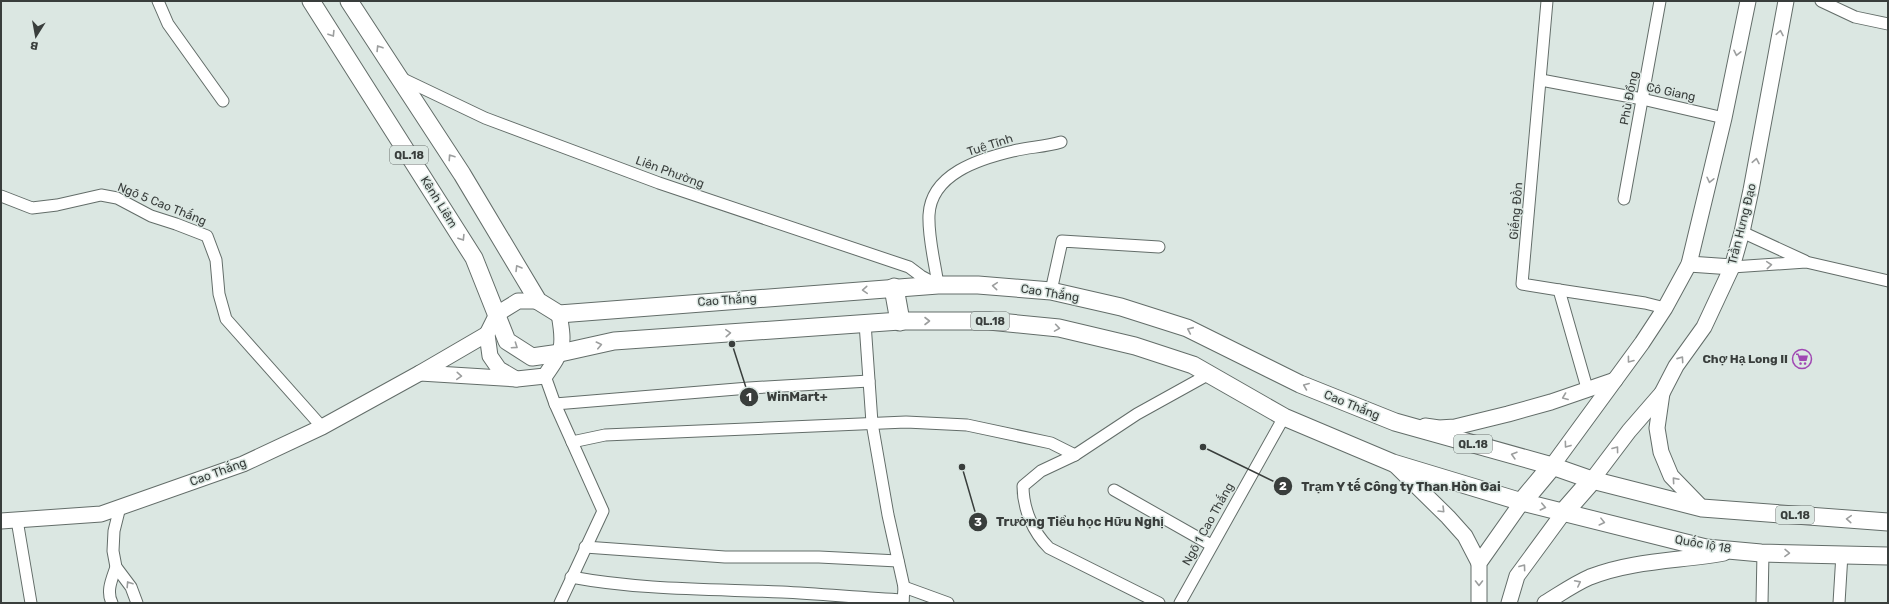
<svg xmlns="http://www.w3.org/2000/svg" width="1889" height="604" font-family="Rubik,sans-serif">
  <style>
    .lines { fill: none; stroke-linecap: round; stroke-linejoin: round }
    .street-casing { stroke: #636d69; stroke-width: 13 }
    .secondary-casing { stroke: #636d69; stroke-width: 17 }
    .primary-casing { stroke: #636d69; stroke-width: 19 }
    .highway-casing { stroke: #636d69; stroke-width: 21 }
    .street { stroke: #fff; stroke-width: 11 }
    .secondary { stroke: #fff; stroke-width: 15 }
    .primary { stroke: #fff; stroke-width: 17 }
    .highway { stroke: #fff; stroke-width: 19 }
    .oneway { stroke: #9c9e9e }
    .labels { text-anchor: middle; stroke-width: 3; stroke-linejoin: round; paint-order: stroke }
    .shield { fill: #dbe7e2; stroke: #6a716e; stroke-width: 1 }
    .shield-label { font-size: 11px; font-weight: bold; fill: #393e3c }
    .street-label { font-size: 12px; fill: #393e3c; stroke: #dbe7e2 }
    .poi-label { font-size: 12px; font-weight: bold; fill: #393e3c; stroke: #dbe7e2; text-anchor: end }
    .leader { fill: none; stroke: #393e3c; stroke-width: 1.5 }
    .callout-dot { fill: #393e3c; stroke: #dbe7e2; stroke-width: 1.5 }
    .mark-label { font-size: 12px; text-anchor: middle; font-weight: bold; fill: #fff }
    .callout-label { font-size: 13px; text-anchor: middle; font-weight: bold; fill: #393e3c; stroke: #dbe7e2; stroke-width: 3; stroke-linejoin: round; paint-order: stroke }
  </style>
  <rect width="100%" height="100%" fill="#dbe7e2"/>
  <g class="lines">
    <defs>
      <g id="street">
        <polyline points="158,1 168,24 223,101"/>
        <polyline points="1547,1 1522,284 1559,290 1587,388"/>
        <polyline points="1821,1 1855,17 1888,24"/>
        <polyline points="399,77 485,118 659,183 909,267 921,276 936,284"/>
        <polyline points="1541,80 1642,99 1724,118"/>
        <polyline points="1,196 32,208 57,205 101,195 117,198 151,216 176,224 207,236 216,260 219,294 226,319 322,427"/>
        <polyline points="1624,199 1660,1"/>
        <polyline points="1742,232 1805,261"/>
        <polyline points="1732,267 1806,262 1888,281"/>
        <path d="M938,285C935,263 928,238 929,215C931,174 979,159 1013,151C1028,147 1045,147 1061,142"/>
        <polyline points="1559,290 1645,303 1665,308"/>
        <polyline points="1051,291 1062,241 1159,247"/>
        <polyline points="865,323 872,423 888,515 904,587 903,603"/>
        <polyline points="545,376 555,404 603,511 560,603"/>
        <polyline points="555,404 749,388 869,381"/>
        <polyline points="572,442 605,435 906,422 967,425 1051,443 1075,455"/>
        <polyline points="1114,490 1211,545"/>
        <polyline points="120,507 114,531 113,551 116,567 131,587 137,603"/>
        <polyline points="17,520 31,603"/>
        <polyline points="585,547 725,557 819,557 898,561"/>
        <path d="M571,577C640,590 711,589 782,592C822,594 863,598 903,600"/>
        <polyline points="904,587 948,603"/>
        <path d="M112,603C106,591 112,579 116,567"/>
        <path d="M1159,603L1049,548C1033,532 1023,509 1023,486L1041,471L1075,455L1137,414L1211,373"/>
        <polyline points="1180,603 1284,417"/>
        <polyline points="1762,603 1763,553"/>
        <polyline points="1839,603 1842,554"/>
      </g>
      <g id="secondary">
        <polyline points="1689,264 1732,267"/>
        <path d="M420,373L517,379L545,376C563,350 565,347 559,314"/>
        <polyline points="516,379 499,369 490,356 487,334 497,314 518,301 538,301"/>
        <polyline points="1662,393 1657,428 1661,452 1671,476 1702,508"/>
        <polyline points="1425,426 1439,428 1455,427 1508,414 1551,402 1615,380"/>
        <polyline points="1393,463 1448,517 1465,536 1479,563"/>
        <polyline points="1552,466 1642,343 1665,308 1689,264 1724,118 1748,1"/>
        <polyline points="1592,480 1629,431 1662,393 1676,366 1704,327 1732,267 1742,232 1751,190 1786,1"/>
        <polyline points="1,521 101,514 243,464 322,427 420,373 487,334"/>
        <polyline points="1479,603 1479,563 1522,502"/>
        <polyline points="1509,603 1517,576 1564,512"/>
        <path d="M1545,603C1560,594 1574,584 1590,577C1633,560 1680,561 1724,553"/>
      </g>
      <g id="primary">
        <polyline points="311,1 474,258 507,341 532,357 560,353 614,341 900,321 989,321 1059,328 1135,346 1193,365 1284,417 1393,463 1522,502 1706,548 1761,553 1888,556"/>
        <polyline points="349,1 462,174 538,301 559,314 938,285 978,285 1051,291 1121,307 1187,328 1300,384 1395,422 1552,466 1592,480 1702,508 1888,522"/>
      </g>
      <g id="highway">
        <polyline points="894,288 900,321"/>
        <polyline points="1522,502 1552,466"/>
        <polyline points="1564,512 1592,480"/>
      </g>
    </defs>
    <use href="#street" class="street-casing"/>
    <use href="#secondary" class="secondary-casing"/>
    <use href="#primary" class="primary-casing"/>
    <use href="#highway" class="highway-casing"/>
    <use href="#street" class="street"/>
    <use href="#secondary" class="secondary"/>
    <use href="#primary" class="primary"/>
    <use href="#highway" class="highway"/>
  </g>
  <defs><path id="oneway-chevron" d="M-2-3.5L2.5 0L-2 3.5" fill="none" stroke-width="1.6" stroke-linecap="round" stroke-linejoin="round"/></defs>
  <g class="oneway">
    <use href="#oneway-chevron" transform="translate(1780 33) rotate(-79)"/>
    <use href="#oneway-chevron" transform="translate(332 34) rotate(58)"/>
    <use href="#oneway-chevron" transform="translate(379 48) rotate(-122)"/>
    <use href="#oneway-chevron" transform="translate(1737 53) rotate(102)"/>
    <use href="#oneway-chevron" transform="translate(451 157) rotate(-124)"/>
    <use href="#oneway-chevron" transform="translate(1756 161) rotate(-79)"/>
    <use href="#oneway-chevron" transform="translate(1710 180) rotate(103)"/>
    <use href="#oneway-chevron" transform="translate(462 238) rotate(58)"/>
    <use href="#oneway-chevron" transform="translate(1769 265) rotate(-5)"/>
    <use href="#oneway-chevron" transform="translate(518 268) rotate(-121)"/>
    <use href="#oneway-chevron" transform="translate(995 286) rotate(-175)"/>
    <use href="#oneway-chevron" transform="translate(865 290) rotate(176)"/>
    <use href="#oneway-chevron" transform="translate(927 321)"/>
    <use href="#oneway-chevron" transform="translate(1057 328) rotate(9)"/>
    <use href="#oneway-chevron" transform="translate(1190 330) rotate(-156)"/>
    <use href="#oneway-chevron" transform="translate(728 333) rotate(-4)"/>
    <use href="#oneway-chevron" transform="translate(599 345) rotate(-13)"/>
    <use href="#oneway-chevron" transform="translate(515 346) rotate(34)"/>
    <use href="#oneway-chevron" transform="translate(1681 359) rotate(-55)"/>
    <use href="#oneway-chevron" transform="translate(1630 360) rotate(127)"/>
    <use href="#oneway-chevron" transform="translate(459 376) rotate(4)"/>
    <use href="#oneway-chevron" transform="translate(1306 386) rotate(-158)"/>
    <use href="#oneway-chevron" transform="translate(1565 397) rotate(159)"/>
    <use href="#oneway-chevron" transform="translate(1567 445) rotate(126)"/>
    <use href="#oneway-chevron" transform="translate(1616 449) rotate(-53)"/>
    <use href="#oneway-chevron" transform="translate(1514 455) rotate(-164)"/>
    <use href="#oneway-chevron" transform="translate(1675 480) rotate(-131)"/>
    <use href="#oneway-chevron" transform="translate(1543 507) rotate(13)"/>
    <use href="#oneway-chevron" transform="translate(1442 510) rotate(45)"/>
    <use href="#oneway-chevron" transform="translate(1849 519) rotate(-176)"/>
    <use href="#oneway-chevron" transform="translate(1602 522) rotate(14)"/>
    <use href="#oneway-chevron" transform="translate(1787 553) rotate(1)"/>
    <use href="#oneway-chevron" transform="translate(1523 567) rotate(-54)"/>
    <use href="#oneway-chevron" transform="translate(1479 583) rotate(90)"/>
    <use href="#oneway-chevron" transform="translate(1578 583) rotate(-27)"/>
    <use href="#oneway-chevron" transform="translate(129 584) rotate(-123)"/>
  </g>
  <defs>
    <symbol id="supermarket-ring" viewBox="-11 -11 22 22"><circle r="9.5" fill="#dbe7e2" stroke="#a047b3" stroke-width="1.5"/><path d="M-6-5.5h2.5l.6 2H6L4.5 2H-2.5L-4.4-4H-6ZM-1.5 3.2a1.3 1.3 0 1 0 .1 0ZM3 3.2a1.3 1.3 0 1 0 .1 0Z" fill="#a047b3"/></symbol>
  </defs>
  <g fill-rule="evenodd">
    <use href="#supermarket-ring" x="1791" y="348" width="22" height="22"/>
  </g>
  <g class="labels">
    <g class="shield">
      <rect x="390" y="146" width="38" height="18" rx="3"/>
      <rect x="971" y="312" width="38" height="18" rx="3"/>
      <rect x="1454" y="435" width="38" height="18" rx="3"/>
      <rect x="1776" y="506" width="38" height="18" rx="3"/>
    </g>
    <g class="shield-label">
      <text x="409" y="159">QL.18</text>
      <text x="990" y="325">QL.18</text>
      <text x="1473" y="448">QL.18</text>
      <text x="1795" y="519">QL.18</text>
    </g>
    <g class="street-label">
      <text transform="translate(1671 92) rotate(12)" y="4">Cô Giang</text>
      <text transform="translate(1629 98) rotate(-79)" y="4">Phù Đổng</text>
      <text transform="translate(990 145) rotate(-18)" y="4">Tuệ Tĩnh</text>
      <text transform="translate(670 172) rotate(20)" y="4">Liên Phường</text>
      <text transform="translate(439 202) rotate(58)" y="4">Kênh Liêm</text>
      <text transform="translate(162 204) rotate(22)" y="4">Ngõ 5 Cao Thắng</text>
      <text transform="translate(1516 211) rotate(-85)" y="4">Giếng Đồn</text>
      <text transform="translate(1742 224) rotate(-76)" y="4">Trần Hưng Đạo</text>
      <text transform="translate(1050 293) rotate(9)" y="4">Cao Thắng</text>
      <text transform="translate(727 300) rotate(-4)" y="4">Cao Thắng</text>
      <text transform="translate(1352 405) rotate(22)" y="4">Cao Thắng</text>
      <text transform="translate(218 472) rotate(-20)" y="4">Cao Thắng</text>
      <text transform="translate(1208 524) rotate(-61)" y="4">Ngõ 1 Cao Thắng</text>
      <text transform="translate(1703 544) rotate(10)" y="4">Quốc lộ 18</text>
    </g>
    <g class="poi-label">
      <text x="1788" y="363">Chợ Hạ Long II</text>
    </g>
  </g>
  <path class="leader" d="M732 344L749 397M1203 447L1283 486M962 467L978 522"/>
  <g class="callout-dot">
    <circle cx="732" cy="344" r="4"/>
    <circle cx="1203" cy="447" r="4"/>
    <circle cx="962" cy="467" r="4"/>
    <circle cx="749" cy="397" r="10"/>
    <circle cx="1283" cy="486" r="10"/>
    <circle cx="978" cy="522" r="10"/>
  </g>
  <g class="mark-label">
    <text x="749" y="401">1</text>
    <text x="1283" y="490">2</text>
    <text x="978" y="526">3</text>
  </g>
  <g class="callout-label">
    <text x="797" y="401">WinMart+</text>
    <text x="1401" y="491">Trạm Y tế Công ty Than Hòn Gai</text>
    <text x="1080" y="526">Trường Tiểu học Hữu Nghị</text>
  </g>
  <rect width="1889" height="604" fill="none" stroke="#393e3c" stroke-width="4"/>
  <g transform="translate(36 36) rotate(191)" stroke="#dbe7e2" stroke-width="3" paint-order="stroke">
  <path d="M0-3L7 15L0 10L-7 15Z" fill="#393e3c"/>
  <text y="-6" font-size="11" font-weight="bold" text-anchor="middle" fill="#393e3c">B</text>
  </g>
</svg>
